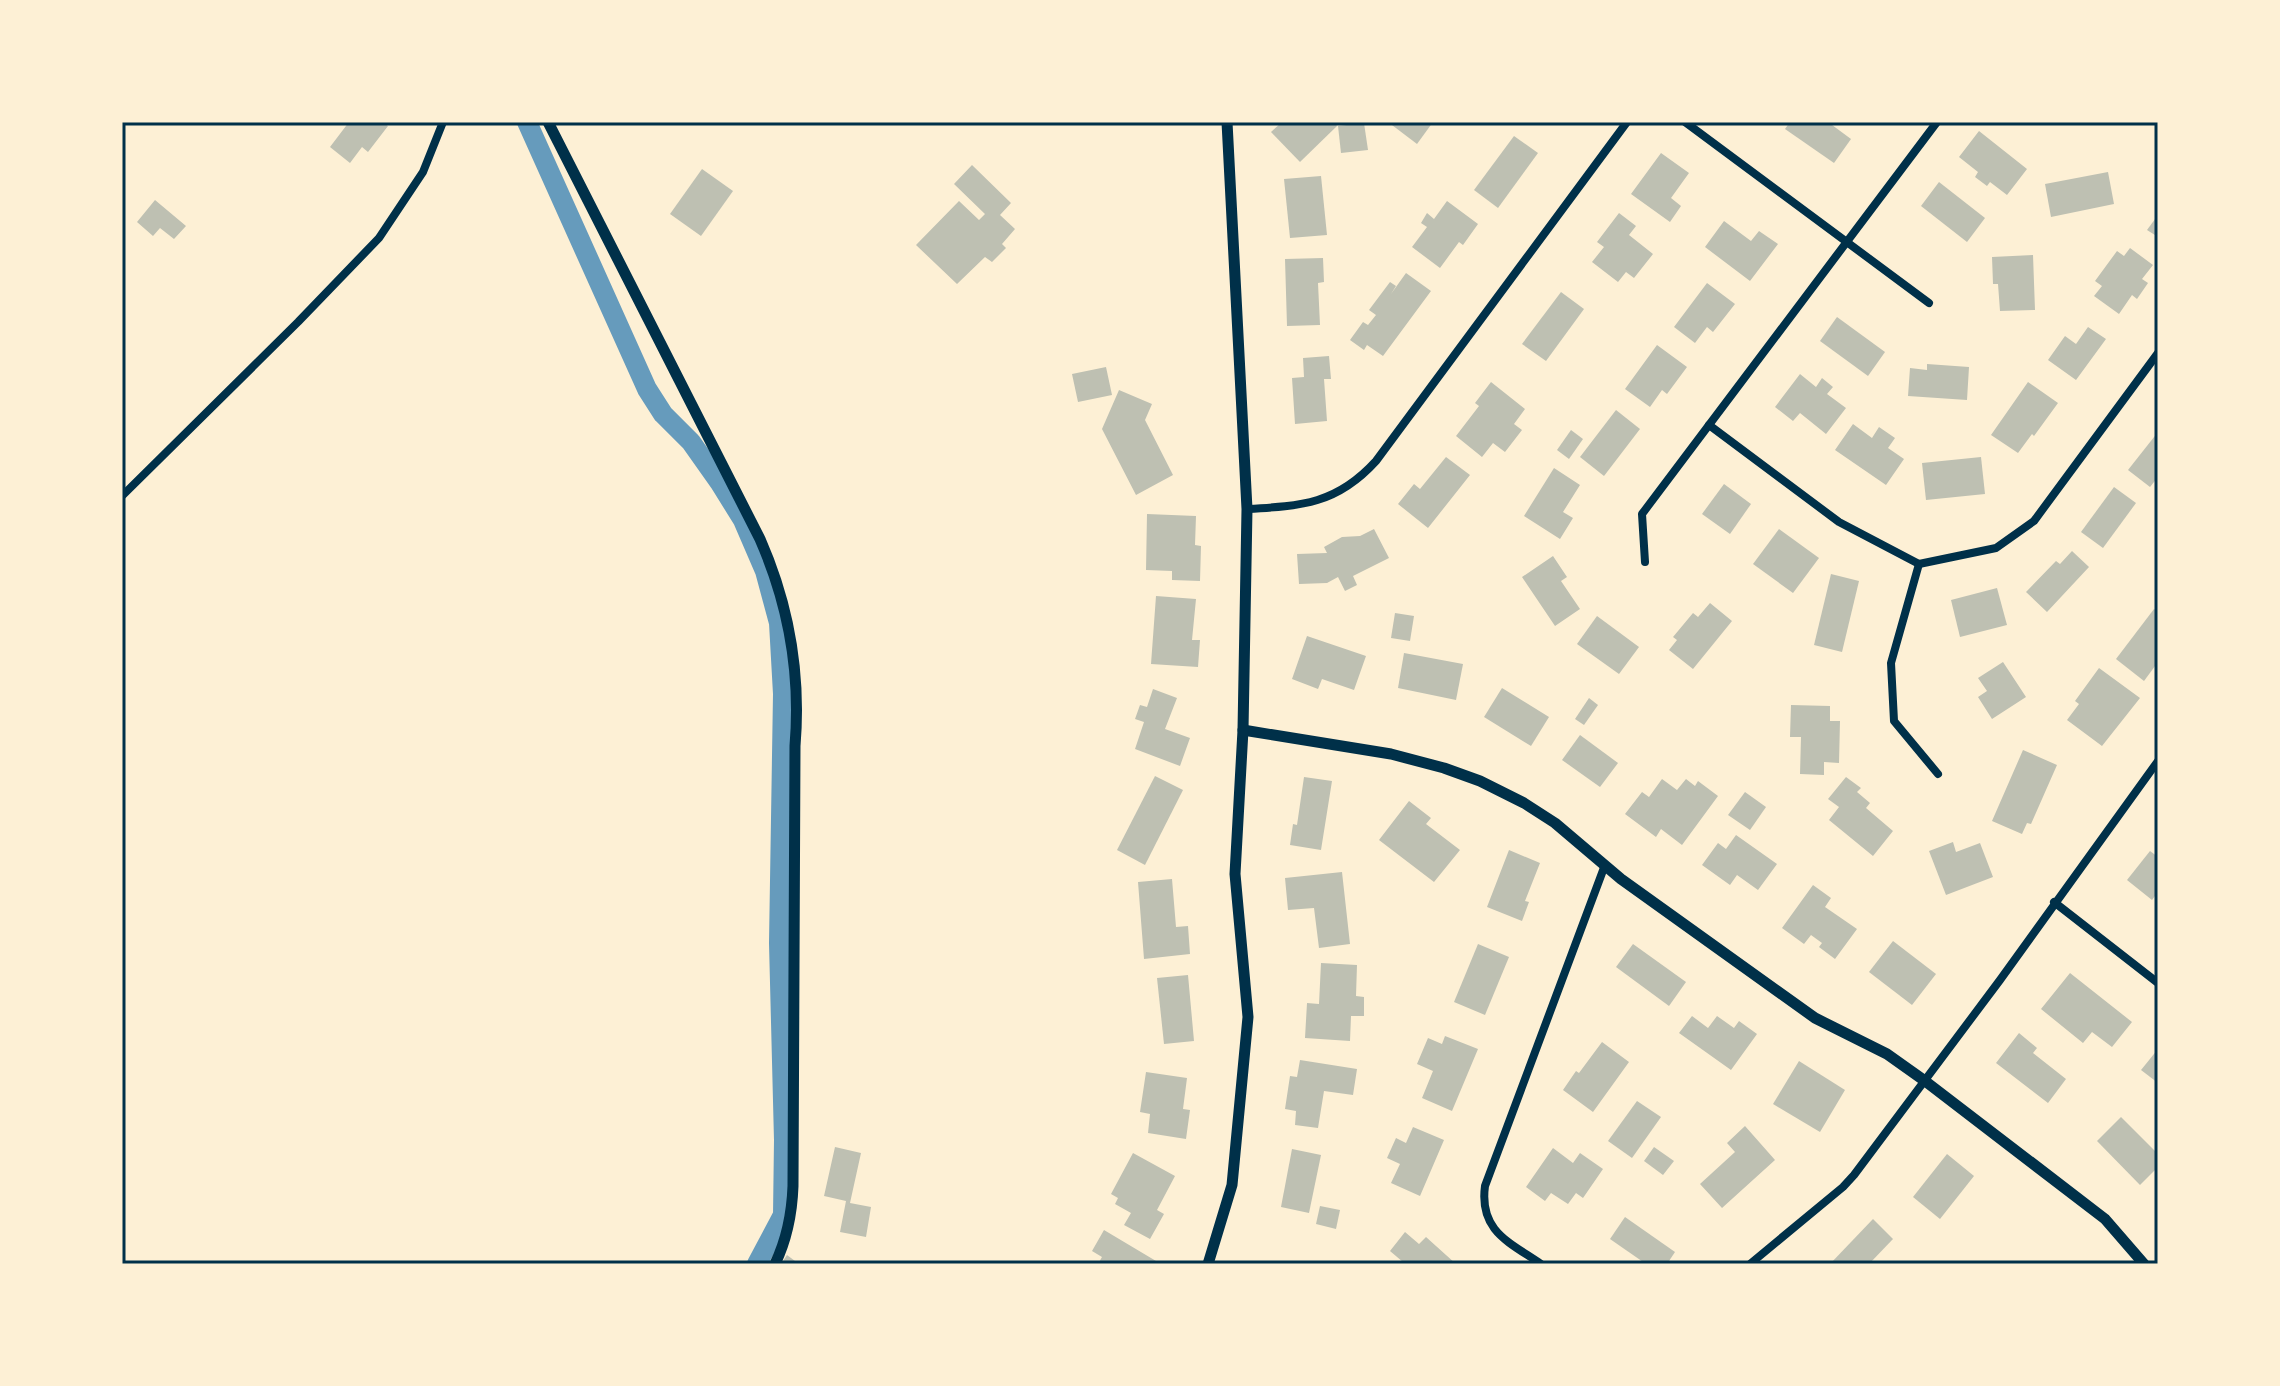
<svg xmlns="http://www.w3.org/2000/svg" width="2280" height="1386" font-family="'Varela Round',sans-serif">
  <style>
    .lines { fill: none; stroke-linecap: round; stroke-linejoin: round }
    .canal { stroke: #669bbc; stroke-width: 20 }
    .building { fill: #bec0b2 }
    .minor { stroke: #003049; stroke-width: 8 }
    .tertiary { stroke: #003049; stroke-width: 11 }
    .neatline { fill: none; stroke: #003049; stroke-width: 3 }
  </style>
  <rect width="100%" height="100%" fill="#fdf0d5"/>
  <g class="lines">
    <polyline class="canal" points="527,122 647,389 663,414 691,442 720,483 743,520 765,571 779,623 783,694 779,943 784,1140 783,1215 757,1264"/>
  </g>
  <g class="building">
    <polygon points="349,122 382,122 388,126 368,152 362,147 350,163 330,147"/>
    <polygon points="1282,122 1334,122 1337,126 1300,162 1271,132"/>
    <polygon points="1388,122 1433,122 1417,144"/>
    <polygon points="1790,122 1828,122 1851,139 1834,163 1785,129"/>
    <polygon points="1364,123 1368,150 1341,153 1338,126"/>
    <polygon points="1979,131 2027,169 2007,195 1990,182 1987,186 1975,177 1978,172 1959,157"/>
    <polygon points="1514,136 1538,153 1498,208 1474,190"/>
    <polygon points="1661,153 1689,173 1671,198 1681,206 1670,222 1631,194"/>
    <polygon points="972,165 1011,203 1000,215 1015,229 1002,244 1006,248 992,262 985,257 957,284 916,245 959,201 979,220 985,214 954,184"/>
    <polygon points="702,169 733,191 701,236 670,214"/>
    <polygon points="2108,172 2114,204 2051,217 2045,184"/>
    <polygon points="1321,176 1327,235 1290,238 1284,179"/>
    <polygon points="1939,182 1985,218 1967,242 1921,206"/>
    <polygon points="155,200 186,226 174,239 160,228 153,236 137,222"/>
    <polygon points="1447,201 1478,224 1463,245 1459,242 1440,268 1412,247 1427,227 1421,223 1427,213 1434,219"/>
    <polygon points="1619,213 1636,226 1629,235 1653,254 1634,278 1626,272 1618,282 1592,262 1604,247 1597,242"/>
    <polygon points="2158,215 2158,237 2147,230"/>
    <polygon points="1724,221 1751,241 1759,231 1778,244 1750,281 1705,247"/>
    <polygon points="2130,248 2153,265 2142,279 2148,283 2137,299 2132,295 2119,314 2094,296 2102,286 2095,281 2117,251 2124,256"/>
    <polygon points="2033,255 2035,310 2000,311 1998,284 1993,284 1992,257"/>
    <polygon points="1323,258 1324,282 1318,283 1320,325 1287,326 1285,259"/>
    <polygon points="1406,273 1431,291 1383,356 1367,345 1364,350 1350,340 1363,322 1368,325 1376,315 1369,310 1390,282 1396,286 1391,294"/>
    <polygon points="1707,283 1735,304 1713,332 1707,327 1695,343 1674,327"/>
    <polygon points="1561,292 1584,309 1546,361 1522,344"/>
    <polygon points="1837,317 1885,352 1868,376 1820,341"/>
    <polygon points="2088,327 2106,339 2076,380 2048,360 2065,336 2076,344"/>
    <polygon points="1657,345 1687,367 1667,394 1662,390 1650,407 1625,389"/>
    <polygon points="1329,356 1331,379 1324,379 1327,421 1295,424 1292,378 1304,377 1303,358"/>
    <polygon points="1927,364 1969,367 1967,400 1908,396 1910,368 1927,370"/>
    <polygon points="1106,367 1112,395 1078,402 1072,374"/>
    <polygon points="1800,374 1816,387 1822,378 1833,387 1827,394 1846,408 1826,434 1800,413 1793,421 1775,407"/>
    <polygon points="1491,382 1525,409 1514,424 1522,430 1505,452 1493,443 1482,457 1456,436 1479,406 1475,403"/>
    <polygon points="2028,382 2058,403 2034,436 2032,434 2018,453 1991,435"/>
    <polygon points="1119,390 1152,404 1145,420 1173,475 1136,495 1102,429"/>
    <polygon points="1616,410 1640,429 1604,476 1580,457"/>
    <polygon points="1853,424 1872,438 1879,427 1895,438 1888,448 1904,459 1886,485 1835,450"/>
    <polygon points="1571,430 1583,439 1569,459 1557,450"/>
    <polygon points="2158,432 2158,477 2150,487 2128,470"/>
    <polygon points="1446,457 1470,475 1428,528 1398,504 1414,484 1420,489"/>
    <polygon points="1981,457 1985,494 1926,500 1922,463"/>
    <polygon points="1554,468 1580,485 1563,512 1573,518 1560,539 1524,516"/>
    <polygon points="1724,484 1751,504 1730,534 1702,514"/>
    <polygon points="2114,487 2136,503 2103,548 2081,532"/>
    <polygon points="1147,514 1196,516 1195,545 1201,546 1200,581 1172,580 1172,571 1146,570"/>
    <polygon points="1374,529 1389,558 1353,576 1357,585 1345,591 1338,577 1327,583 1299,584 1297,554 1327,553 1324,547 1342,537 1360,536"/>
    <polygon points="1779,529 1819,558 1793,593 1753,564"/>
    <polygon points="2072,551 2089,567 2047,612 2026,592 2056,561 2060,564"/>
    <polygon points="1553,556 1567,577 1561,581 1580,609 1555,626 1522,577"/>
    <polygon points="1831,574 1859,581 1842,652 1814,645"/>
    <polygon points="1997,588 2007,625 1960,637 1951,600"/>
    <polygon points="1156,596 1196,599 1192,640 1200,640 1198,667 1151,664"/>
    <polygon points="1710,603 1732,621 1693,669 1669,650 1677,640 1673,637 1693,613 1698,617"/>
    <polygon points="2154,609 2158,612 2158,662 2144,681 2116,659"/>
    <polygon points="1395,613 1414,616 1410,641 1391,638"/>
    <polygon points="1597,616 1639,647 1619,674 1577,644"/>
    <polygon points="1307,636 1366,656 1354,690 1322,679 1318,689 1292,679"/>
    <polygon points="1404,653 1463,664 1456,700 1398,688"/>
    <polygon points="2003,662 2026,697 1992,719 1978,697 1987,691 1978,678"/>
    <polygon points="2099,668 2140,698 2102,746 2067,720 2079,704 2075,701"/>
    <polygon points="1502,688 1549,717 1531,746 1484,717"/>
    <polygon points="1153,689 1177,698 1165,729 1190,738 1180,766 1135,749 1144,722 1135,719 1140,705 1147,707"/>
    <polygon points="1589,698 1598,705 1584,725 1575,719"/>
    <polygon points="1791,705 1830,706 1830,721 1840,721 1839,763 1824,762 1824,775 1800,774 1801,737 1790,737"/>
    <polygon points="1580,735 1618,763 1600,787 1562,760"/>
    <polygon points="2023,750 2057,765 2031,824 2027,823 2022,834 1992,821"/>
    <polygon points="1155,776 1183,790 1145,865 1117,850"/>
    <polygon points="1304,777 1332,781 1321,850 1290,845 1293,824 1297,825"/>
    <polygon points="1846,777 1861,788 1857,792 1870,803 1866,808 1893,831 1873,856 1829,820 1839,807 1828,799"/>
    <polygon points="1662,779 1677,790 1686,779 1695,786 1698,781 1718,796 1682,845 1661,829 1656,837 1625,814 1642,792 1649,797"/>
    <polygon points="1745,792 1766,807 1750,830 1728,815"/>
    <polygon points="1409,801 1431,818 1426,824 1460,850 1434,882 1379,840"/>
    <polygon points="1736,835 1777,864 1758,890 1737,875 1730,885 1702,865 1718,843 1726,849"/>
    <polygon points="1953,842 1956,852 1980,843 1993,877 1946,895 1929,851"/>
    <polygon points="1509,850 1540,863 1525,901 1529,902 1522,921 1487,907"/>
    <polygon points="2150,851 2158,857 2158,892 2152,900 2127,880"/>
    <polygon points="1342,872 1350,944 1319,948 1314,908 1288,910 1285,878"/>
    <polygon points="1172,879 1176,927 1188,926 1190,954 1144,959 1138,882"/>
    <polygon points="1813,885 1831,898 1825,907 1857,929 1835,959 1819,947 1822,943 1811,935 1804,944 1782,928"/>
    <polygon points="1893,941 1936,974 1912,1005 1869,972"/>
    <polygon points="1478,944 1509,957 1485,1015 1454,1002"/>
    <polygon points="1633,944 1686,982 1669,1006 1616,967"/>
    <polygon points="1321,963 1357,965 1356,996 1364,997 1364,1016 1351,1016 1350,1041 1305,1038 1307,1003 1319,1004"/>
    <polygon points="2070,973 2132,1022 2112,1047 2092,1032 2083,1043 2041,1009"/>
    <polygon points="1188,975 1194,1041 1164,1044 1157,978"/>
    <polygon points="1692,1016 1708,1028 1717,1016 1734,1028 1739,1021 1757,1034 1731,1070 1679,1033"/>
    <polygon points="2019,1033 2037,1048 2033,1053 2066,1079 2048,1103 1996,1063"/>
    <polygon points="1445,1036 1478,1049 1452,1111 1422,1098 1433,1071 1417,1064 1428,1038 1442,1044"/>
    <polygon points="1602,1042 1629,1062 1593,1112 1563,1090 1576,1071 1579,1073"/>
    <polygon points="2158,1049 2158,1083 2141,1070"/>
    <polygon points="1300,1060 1357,1069 1353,1095 1324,1091 1318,1128 1295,1125 1296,1111 1285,1109 1290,1076 1297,1077"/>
    <polygon points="1799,1061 1845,1090 1820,1132 1773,1104"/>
    <polygon points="1146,1072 1187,1078 1183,1109 1190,1110 1186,1139 1148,1133 1150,1114 1140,1112"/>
    <polygon points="1637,1101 1661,1117 1632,1158 1608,1141"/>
    <polygon points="2121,1117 2158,1154 2158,1167 2140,1185 2097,1141"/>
    <polygon points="1745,1126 1775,1160 1722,1208 1700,1184 1735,1152 1727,1143"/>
    <polygon points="1413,1127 1444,1140 1420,1196 1391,1183 1400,1164 1387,1158 1396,1138 1406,1143"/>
    <polygon points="835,1147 861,1153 850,1203 871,1207 866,1237 840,1232 846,1201 824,1196"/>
    <polygon points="1654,1147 1674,1161 1663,1175 1644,1161"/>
    <polygon points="1553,1148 1573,1163 1580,1153 1603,1169 1583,1198 1576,1193 1568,1204 1551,1193 1545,1201 1526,1187"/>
    <polygon points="1292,1149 1321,1155 1309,1213 1281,1207"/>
    <polygon points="1133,1153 1175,1176 1157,1210 1164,1214 1150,1239 1124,1225 1131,1213 1115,1204 1118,1198 1111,1194"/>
    <polygon points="1947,1154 1974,1176 1940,1219 1913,1197"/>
    <polygon points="1320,1206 1340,1210 1336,1229 1316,1224"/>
    <polygon points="1625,1217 1675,1252 1667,1264 1646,1264 1610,1239"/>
    <polygon points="1873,1219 1893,1239 1869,1264 1830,1264"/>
    <polygon points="1104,1230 1156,1261 1154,1264 1098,1264 1102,1257 1092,1251"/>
    <polygon points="1405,1232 1419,1244 1426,1237 1456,1264 1401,1264 1403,1262 1390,1251"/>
    <polygon points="787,1255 799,1264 781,1264"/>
  </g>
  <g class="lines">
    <g class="minor">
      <polyline points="1685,122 1929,303"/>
      <polyline points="1709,425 1839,522 1919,564"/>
      <polyline points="122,496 298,322 379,238 423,172 443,122"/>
      <path d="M1247,509C1302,506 1337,504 1376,461L1627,122"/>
      <polyline points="1645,562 1642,514 1937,122"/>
      <polyline points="1919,564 1996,548 2034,521 2158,353"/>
      <polyline points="1919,564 1891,663 1894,721 1938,774"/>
      <polyline points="2054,902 2158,983"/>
      <path d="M1541,1264C1509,1242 1479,1231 1485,1186L1605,865"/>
      <polyline points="1750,1264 1843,1187 1854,1175 2000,980 2158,761"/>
    </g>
    <g class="tertiary">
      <path d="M548,122L760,539C789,605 801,674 795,746L793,1186C792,1214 787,1239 775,1264"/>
      <polyline points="1243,730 1391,754 1444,768 1480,781 1524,803 1555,823 1621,879 1815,1018 1887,1054 1925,1081 2105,1219 2144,1264"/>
      <polyline points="1208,1264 1232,1185 1248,1017 1235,874 1243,730 1247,509 1227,122"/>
    </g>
  </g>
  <rect width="2280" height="1386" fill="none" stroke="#fdf0d5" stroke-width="248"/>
  <rect x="124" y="124" width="2032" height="1138" class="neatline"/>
</svg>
